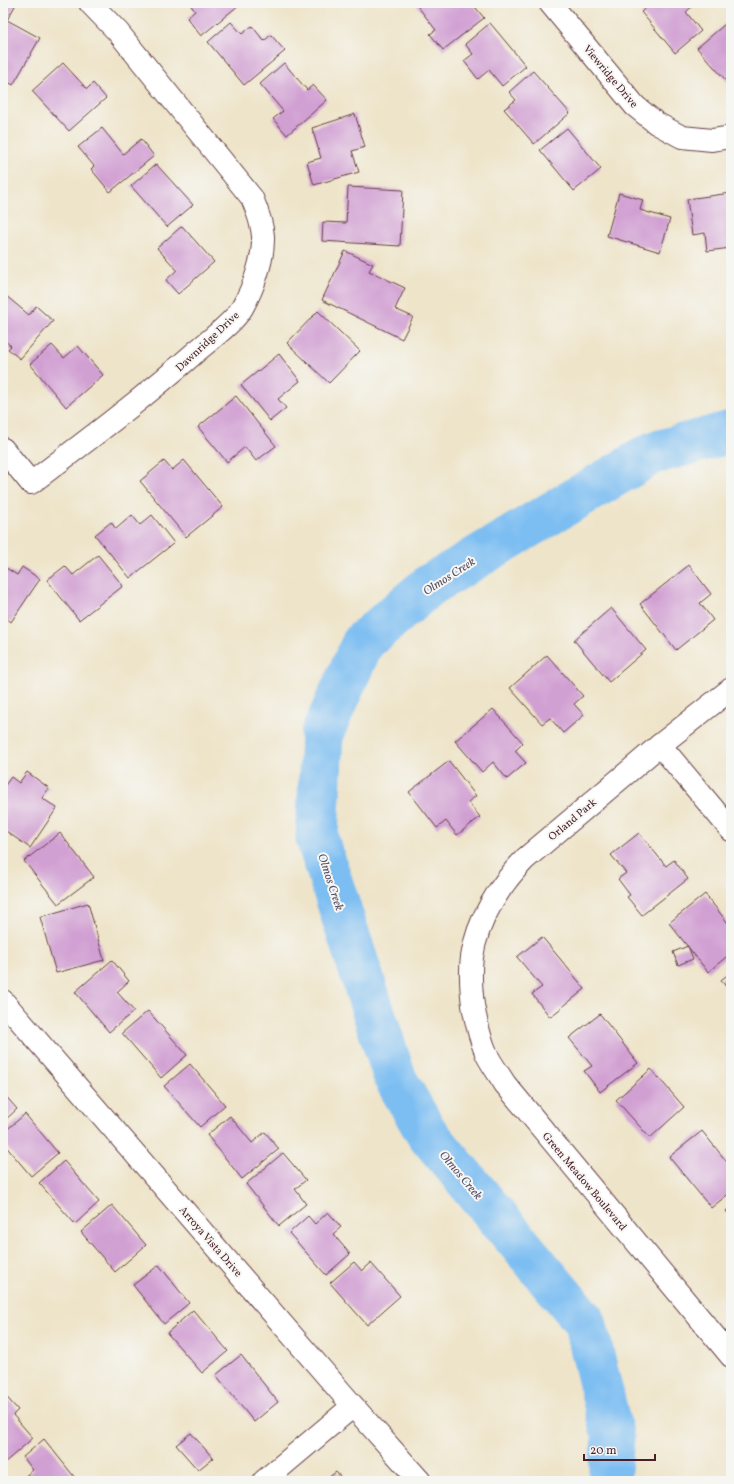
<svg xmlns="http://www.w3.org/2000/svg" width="734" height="1484" font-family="Vollkorn,serif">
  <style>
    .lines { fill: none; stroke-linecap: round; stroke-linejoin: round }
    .river { stroke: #7dbef2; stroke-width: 43 }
    .building { fill: #d1a0d3 }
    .street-casing { stroke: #633d43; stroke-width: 24 }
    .street { stroke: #fff; stroke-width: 22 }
    .labels { text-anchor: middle; stroke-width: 4; stroke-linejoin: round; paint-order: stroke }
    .street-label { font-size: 11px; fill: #4a1f2b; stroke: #f6f6f2 }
    .water-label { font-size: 12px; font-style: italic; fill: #594f67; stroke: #f6f6f2 }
  </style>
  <rect width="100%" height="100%" fill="#f6f6f2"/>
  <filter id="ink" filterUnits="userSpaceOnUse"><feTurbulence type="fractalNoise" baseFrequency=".025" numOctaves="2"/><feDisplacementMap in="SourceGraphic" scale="8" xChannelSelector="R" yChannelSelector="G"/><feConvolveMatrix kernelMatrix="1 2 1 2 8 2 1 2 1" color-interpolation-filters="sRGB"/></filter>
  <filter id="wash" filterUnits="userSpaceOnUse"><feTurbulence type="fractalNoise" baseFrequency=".012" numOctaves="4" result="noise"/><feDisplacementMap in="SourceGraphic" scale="16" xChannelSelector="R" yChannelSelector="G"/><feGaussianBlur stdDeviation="0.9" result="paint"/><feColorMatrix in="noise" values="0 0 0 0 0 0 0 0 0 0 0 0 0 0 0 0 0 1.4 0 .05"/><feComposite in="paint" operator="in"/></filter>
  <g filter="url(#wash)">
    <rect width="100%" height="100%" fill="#eee4c9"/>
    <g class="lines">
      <polyline class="river" points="609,1481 613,1438 585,1322 426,1132 395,1078 317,838 322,734 363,642 430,585 653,453 731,432"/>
    </g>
    <g id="blocks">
      <g class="building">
        <polygon points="3,3 10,3 15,6 7,20 40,38 13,85 3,79 3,62 6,57 3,55"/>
        <polygon points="189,3 237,3 239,5 201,36 187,18 195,11"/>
        <polygon points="415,3 472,3 484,18 443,50 430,34 436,30"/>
        <polygon points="628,3 638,3 632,8"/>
        <polygon points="652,3 694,3 695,4 686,12 701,31 675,53 641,12"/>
        <polygon points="731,19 731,86 697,48"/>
        <polygon points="231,22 242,34 252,26 264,41 271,35 285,51 244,85 208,42"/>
        <polygon points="490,23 526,66 502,86 489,70 478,79 464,61 473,54 465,44"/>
        <polygon points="63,63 87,89 93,83 106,98 69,131 32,91"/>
        <polygon points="284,63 307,90 313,85 327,100 287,135 273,119 283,111 260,84"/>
        <polygon points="533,71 570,113 534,144 504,109 516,100 509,92"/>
        <polygon points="355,114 365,147 352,151 359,172 314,185 307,162 321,158 312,128"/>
        <polygon points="102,128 123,154 141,139 154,156 110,192 91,169 94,166 78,147"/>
        <polygon points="567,128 601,169 574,191 540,150"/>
        <polygon points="156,164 193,205 167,227 131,186"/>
        <polygon points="348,187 403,190 400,246 322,241 323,222 346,223"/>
        <polygon points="3,189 6,190 4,202 3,202"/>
        <polygon points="619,193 643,200 640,210 670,219 660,252 607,236"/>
        <polygon points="731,193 731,248 707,251 705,233 692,235 687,199"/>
        <polygon points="182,226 214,262 178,294 166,280 177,270 157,248"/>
        <polygon points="345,251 373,264 369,271 405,288 395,309 413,317 402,339 322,300"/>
        <polygon points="5,295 29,315 36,306 53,321 20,359 8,349 11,346 3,339 3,297"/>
        <polygon points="318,311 360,351 329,383 287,343"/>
        <polygon points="52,345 64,358 78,346 103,375 66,407 30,364"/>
        <polygon points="279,354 300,381 278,399 286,408 270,421 241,385"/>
        <polygon points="236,396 276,446 256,461 245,447 227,462 198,427"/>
        <polygon points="184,460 223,507 186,537 140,481 164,461 172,470"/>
        <polygon points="132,515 140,525 152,515 174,543 130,578 95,535 111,522 116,529"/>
        <polygon points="98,555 123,586 79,620 47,580 65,566 73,575"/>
        <polygon points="689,565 711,594 700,603 713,620 676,650 640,604"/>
        <polygon points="3,566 17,575 22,567 40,579 11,622 3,617"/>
        <polygon points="611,608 646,650 609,682 574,640"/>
        <polygon points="547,655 583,696 574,704 584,715 563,733 550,718 542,724 510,688"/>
        <polygon points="493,709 523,743 515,751 526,763 507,779 493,762 482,772 455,741"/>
        <polygon points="449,761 476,796 468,802 480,817 457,835 446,821 437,828 409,792"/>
        <polygon points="27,772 49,788 42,798 57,808 30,848 3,829 3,788 11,777 19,783"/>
        <polygon points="60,833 94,877 58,904 24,861"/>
        <polygon points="639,833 666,866 674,860 688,879 642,915 627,897 630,895 618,879 626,873 611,855"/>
        <polygon points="705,894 731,927 731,953 708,972 669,923"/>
        <polygon points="88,903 104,960 56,973 40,917"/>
        <polygon points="542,937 585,989 550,1017 532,994 542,987 517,957"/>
        <polygon points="688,946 693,959 678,965 673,952"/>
        <polygon points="112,960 129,981 117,992 134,1011 109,1032 75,992"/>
        <polygon points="731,972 731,993 721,980"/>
        <polygon points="148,1011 187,1055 161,1078 122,1033"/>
        <polygon points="600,1014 638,1063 600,1092 584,1071 592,1066 569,1038"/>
        <polygon points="190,1064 225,1105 200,1127 164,1086"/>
        <polygon points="651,1069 684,1107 650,1138 616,1100"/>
        <polygon points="3,1093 17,1109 3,1122"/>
        <polygon points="25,1114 58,1153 31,1176 3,1143 3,1133"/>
        <polygon points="230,1116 252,1143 265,1132 279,1149 242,1179 207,1135"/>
        <polygon points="702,1131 731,1167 731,1192 711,1208 669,1157"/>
        <polygon points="283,1153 306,1180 295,1189 306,1204 279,1226 246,1184"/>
        <polygon points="64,1161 99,1202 75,1224 39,1183"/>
        <polygon points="112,1205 146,1245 115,1272 81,1232"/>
        <polygon points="731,1206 731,1217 726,1211"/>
        <polygon points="328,1212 341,1227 333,1234 350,1254 326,1275 289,1233 308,1216 315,1224"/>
        <polygon points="354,1262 362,1271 371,1263 400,1296 367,1325 330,1283"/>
        <polygon points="159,1265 189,1303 164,1324 133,1285"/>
        <polygon points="193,1310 228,1351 202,1373 167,1333"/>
        <polygon points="241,1355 278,1402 254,1422 216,1375"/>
        <polygon points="3,1393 18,1410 13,1415 33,1438 3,1464"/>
        <polygon points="191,1433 213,1458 198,1470 176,1445"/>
        <polygon points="44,1439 76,1479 73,1481 19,1481 33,1470 23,1457"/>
        <polygon points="336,1472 344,1481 324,1481"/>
      </g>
    </g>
  </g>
  <g filter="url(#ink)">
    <use href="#blocks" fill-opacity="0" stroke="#633d43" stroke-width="1"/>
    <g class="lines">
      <defs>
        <g id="street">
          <polyline points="550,3 635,106 656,123 682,137 712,140 731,137"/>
          <path d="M3,449L31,483C88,440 145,397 198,350C211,339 234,322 242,308C253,289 264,259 263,236C262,223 257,210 252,198L118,32L90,3"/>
          <path d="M731,689L660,745L525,859C500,885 477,920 472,957C470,972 471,989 473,1005C476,1022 480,1039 487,1055C492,1065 499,1074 505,1084L731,1356"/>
          <polyline points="660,745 731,830"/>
          <polyline points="3,1001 353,1406 420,1481"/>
          <polyline points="264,1481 353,1406"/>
        </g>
      </defs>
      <use href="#street" class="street-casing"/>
      <use href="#street" class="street"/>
    </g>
  </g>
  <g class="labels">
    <g class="street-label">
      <text transform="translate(611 76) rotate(50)" y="4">Viewridge Drive</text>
      <text transform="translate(207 341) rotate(-43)" y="4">Dawnridge Drive</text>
      <text transform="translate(572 819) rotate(-40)" y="4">Orland Park</text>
      <text transform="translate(585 1181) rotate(50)" y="4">Green Meadow Boulevard</text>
      <text transform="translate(211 1241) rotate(49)" y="4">Arroya Vista Drive</text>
    </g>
    <g class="water-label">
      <text transform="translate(449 576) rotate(-33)" y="4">Olmos Creek</text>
      <text transform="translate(331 882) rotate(72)" y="4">Olmos Creek</text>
      <text transform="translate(461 1175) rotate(50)" y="4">Olmos Creek</text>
    </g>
  </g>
  <rect width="734" height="1484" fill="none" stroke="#f6f6f2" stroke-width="16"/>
  <path d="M584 1454v6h71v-6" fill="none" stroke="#4a1f2b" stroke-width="2"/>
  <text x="590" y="1454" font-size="12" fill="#4a1f2b" stroke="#f6f6f2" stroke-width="3" paint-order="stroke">20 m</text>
</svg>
